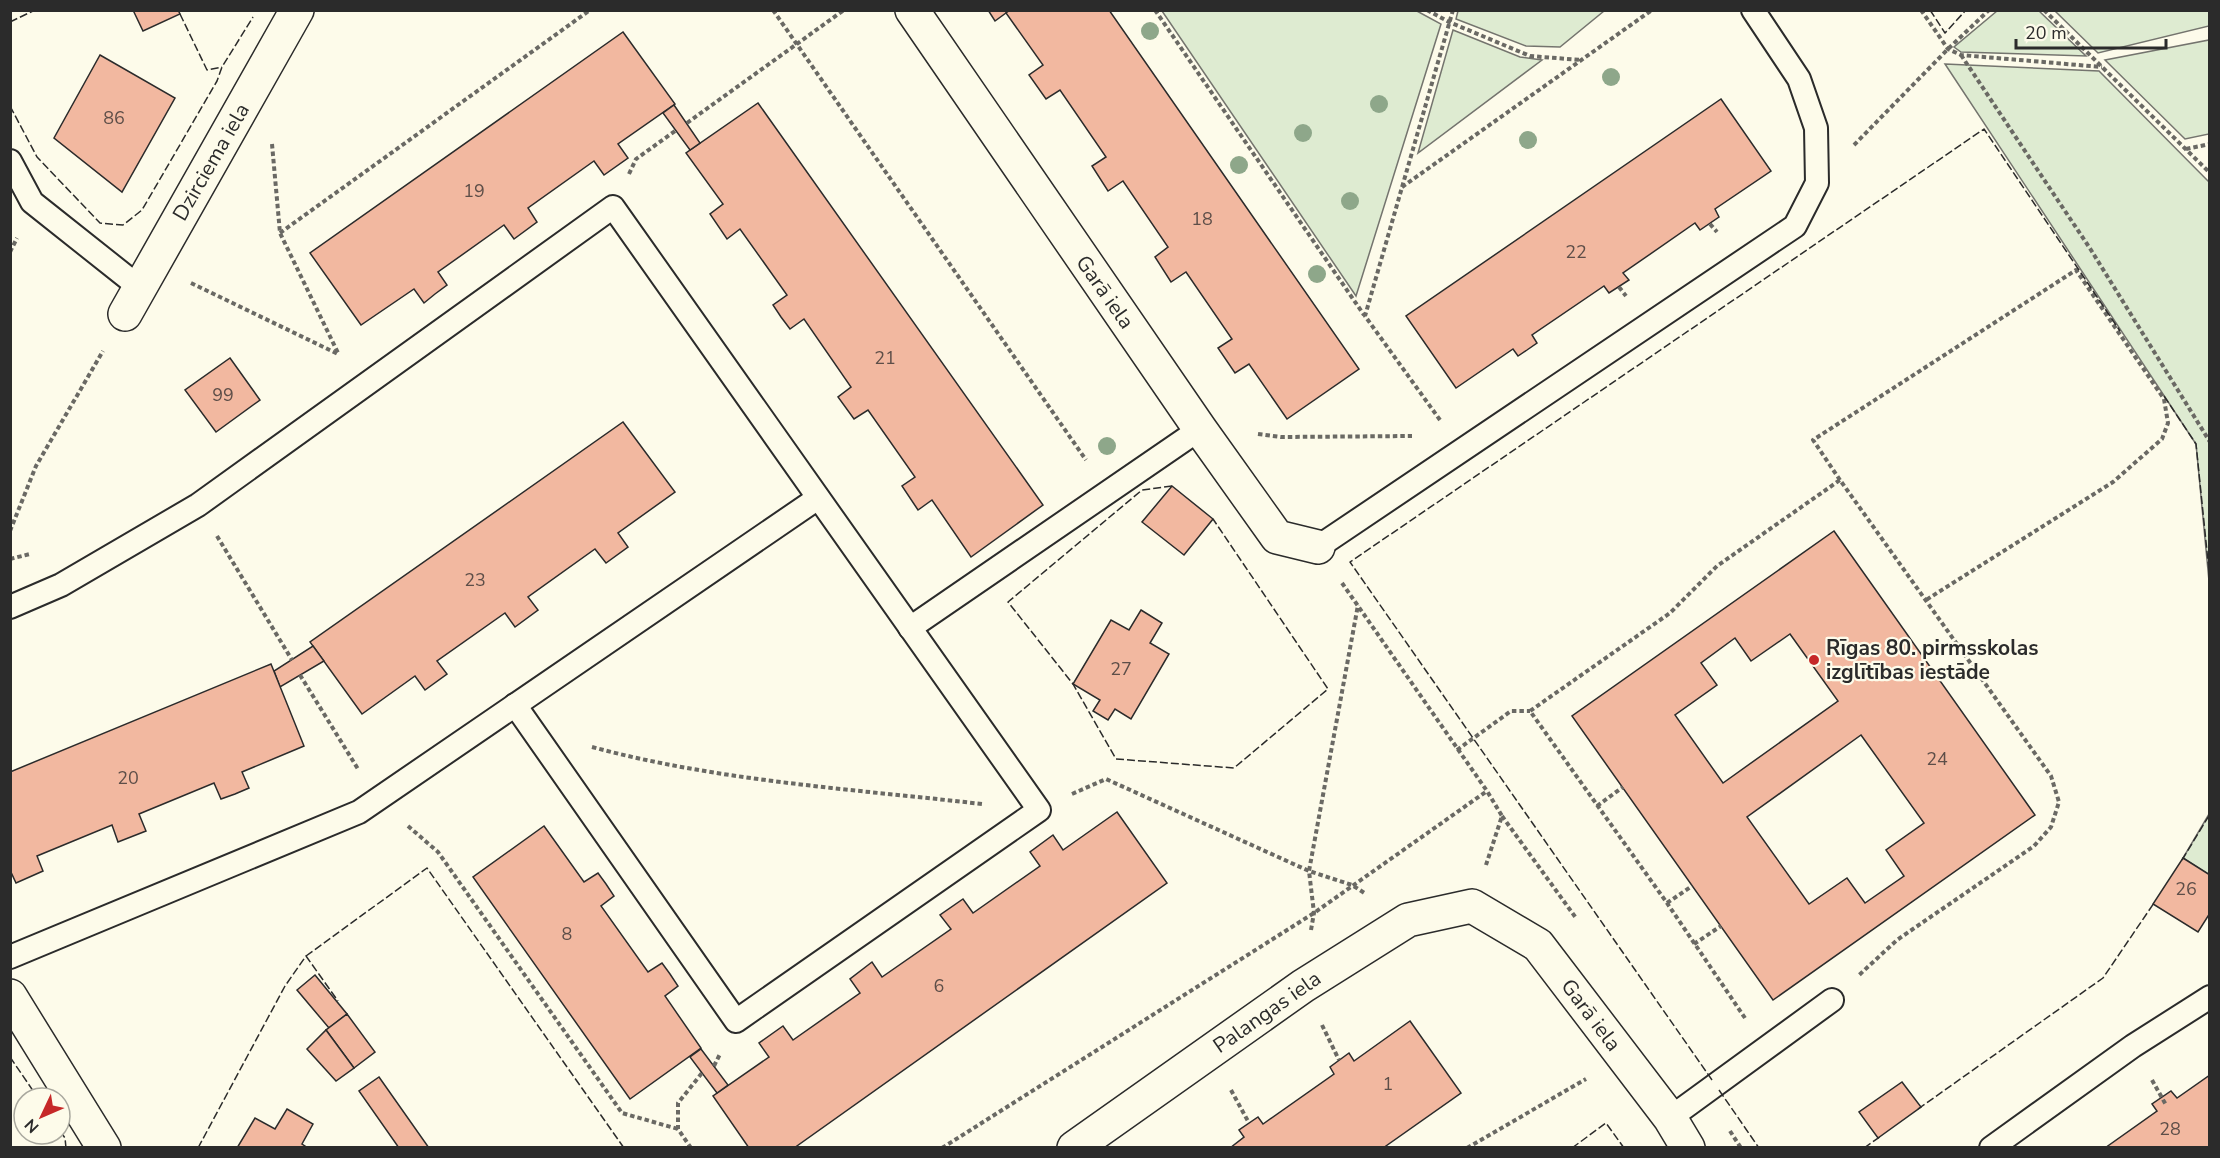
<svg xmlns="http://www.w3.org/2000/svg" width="2220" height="1158" font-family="'Nunito Sans',sans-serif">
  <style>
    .green { fill: #deebd1; stroke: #74746e; stroke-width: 1.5 }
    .building { fill: #f2b8a0; stroke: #2b2b2b; stroke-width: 1.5; fill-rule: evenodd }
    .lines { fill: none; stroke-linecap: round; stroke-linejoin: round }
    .service-casing { stroke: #2b2b2b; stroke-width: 26 }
    .minor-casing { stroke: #2b2b2b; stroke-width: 36 }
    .path { stroke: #6a6964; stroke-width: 4; stroke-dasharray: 4.5 3; stroke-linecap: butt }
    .service { stroke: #fdfbea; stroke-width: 22 }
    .minor { stroke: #fdfbea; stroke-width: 33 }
    .fence { stroke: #2b2b2b; stroke-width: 1.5; stroke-dasharray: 8 3; stroke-linecap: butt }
    .tree { fill: #8ea78a }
    .poi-dot { fill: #c62828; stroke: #fdfbea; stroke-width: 2 }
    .labels { text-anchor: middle; stroke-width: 4.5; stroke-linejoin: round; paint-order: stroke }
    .number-label { font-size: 18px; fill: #5d4e48 }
    .street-label { font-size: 21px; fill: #2b2b2b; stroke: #fdfbea }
    .poi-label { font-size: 21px; font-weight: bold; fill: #2b2b2b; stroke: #fdfbea; text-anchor: start }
  </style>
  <rect width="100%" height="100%" fill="#fdfbea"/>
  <g class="green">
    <polygon points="1415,10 1441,24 1356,296 1162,11"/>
    <polygon points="1458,11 1458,10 1604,11 1560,47 1526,46 1456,19"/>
    <polygon points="1997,11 2039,11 2086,56 1961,52 1954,47"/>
    <polygon points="2055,11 2209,11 2209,26 2098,53"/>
    <polygon points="1453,30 1520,57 1542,60 1418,153"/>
    <polygon points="2209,40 2209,134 2185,139 2105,60"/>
    <polygon points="1945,64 2099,71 2209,182 2209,581 2196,444"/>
    <polygon points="2209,814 2209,875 2183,858"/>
  </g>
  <g class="building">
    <polygon points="133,10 178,10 180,14 143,31"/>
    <polygon points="988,10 1010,10 995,21"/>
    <polygon points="1010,10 1109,10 1359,369 1287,419 1249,364 1235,373 1218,348 1232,339 1186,272 1171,282 1155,257 1168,247 1123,181 1108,191 1092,166 1106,157 1060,90 1046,99 1029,75 1043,65 1006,13"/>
    <polygon points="623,32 675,104 618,144 628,158 604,175 594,161 528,208 537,222 514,239 504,225 438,272 447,285 435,294 424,303 414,289 361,325 310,253"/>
    <polygon points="100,55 175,98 122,192 54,138"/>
    <polygon points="1721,99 1771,171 1715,209 1719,217 1700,230 1695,223 1623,273 1629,280 1609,293 1604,286 1532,335 1537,343 1527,350 1518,356 1513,349 1456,388 1406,316"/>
    <polygon points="758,103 1043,505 971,557 932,500 918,510 902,486 915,477 868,410 854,419 838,397 851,387 804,319 790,329 781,317 773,305 787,295 740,229 727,239 710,214 723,204 686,153"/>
    <polygon points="674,105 700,143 690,150 663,113"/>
    <polygon points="230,358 260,400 216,432 185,390"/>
    <polygon points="623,422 675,492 618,533 628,547 606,563 595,549 528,597 538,610 515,627 505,613 437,661 447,674 425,690 415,676 362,714 310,642"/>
    <polygon points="1172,486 1213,519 1184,555 1142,522"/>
    <path d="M1834,531L2035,815L1773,1000L1572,716ZM1790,634L1838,701L1723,783L1675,715L1717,685L1701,663L1735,638L1751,661ZM1861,735L1924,823L1886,850L1904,876L1865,903L1847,878L1809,904L1747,817Z"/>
    <polygon points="1141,610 1162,623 1150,643 1169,654 1131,719 1115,709 1108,720 1093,711 1100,700 1073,684 1111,620 1129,630"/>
    <polygon points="313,646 324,661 280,687 274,671"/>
    <polygon points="271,664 304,746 242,772 249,788 235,794 221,799 214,783 139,814 146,831 118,842 112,825 37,856 43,871 16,883 10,870 10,772"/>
    <polygon points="1117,812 1167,883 794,1148 749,1148 713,1096 769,1057 759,1043 783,1026 793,1040 860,993 850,979 872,962 882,977 951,929 940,915 963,899 973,913 1040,866 1030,852 1053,835 1063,850"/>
    <polygon points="544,826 584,882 598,873 606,884 614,896 601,906 648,972 662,963 670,974 678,986 665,996 701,1048 630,1099 473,877"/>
    <polygon points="2183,858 2210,875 2210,913 2198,932 2153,904"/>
    <polygon points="315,975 347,1014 329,1028 297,990"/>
    <polygon points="347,1014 375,1052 354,1068 326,1030"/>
    <polygon points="1410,1021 1461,1093 1383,1148 1230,1148 1244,1137 1239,1130 1258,1117 1263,1124 1334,1074 1330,1067 1349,1053 1354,1061"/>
    <polygon points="326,1030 354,1068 336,1081 307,1049"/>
    <polygon points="701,1049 728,1085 717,1093 690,1057"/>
    <polygon points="2210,1075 2210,1148 2105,1148 2157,1111 2152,1104 2171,1091 2177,1098"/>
    <polygon points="379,1077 429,1148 399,1148 359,1091"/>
    <polygon points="1902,1082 1921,1107 1878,1138 1859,1112"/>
    <polygon points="287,1109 313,1124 302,1144 308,1148 237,1148 255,1118 275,1129"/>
  </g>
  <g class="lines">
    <defs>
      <g id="service">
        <polyline points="10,161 32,202 139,287"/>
        <polyline points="1318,547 1795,226 1817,183 1816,128 1799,79 1753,10"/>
        <polyline points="10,607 61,585 198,505 613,207 1039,810 736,1021 515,705"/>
        <polyline points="910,628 1200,429"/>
        <polyline points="10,957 359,812 818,498"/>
        <polyline points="1670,1118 1832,1000"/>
        <polyline points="1991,1148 2133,1046 2210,997"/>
      </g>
      <g id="minor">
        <polyline points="912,10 1200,429 1277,537 1318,547"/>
        <polyline points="125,314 297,10"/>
        <polyline points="10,996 104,1148"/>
        <polyline points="1074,1148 1303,986 1408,920 1472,906 1538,945 1670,1118 1688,1148"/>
      </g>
    </defs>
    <use href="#service" class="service-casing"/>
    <use href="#minor" class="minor-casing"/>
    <g class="path">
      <polyline points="773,10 1086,460"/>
      <polyline points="1155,10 1364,315"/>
      <polyline points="1427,10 1449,22 1530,56 1581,60"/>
      <polyline points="1921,10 1948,49 1961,55 2102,67"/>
      <polyline points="2044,10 2210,173"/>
      <polyline points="1961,55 2091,250 2210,442"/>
      <polyline points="687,123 844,10"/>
      <polyline points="272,144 280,233 339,355"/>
      <polyline points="1854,145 1948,49 1989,10"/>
      <polyline points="2186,149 2210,144"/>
      <polyline points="629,174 636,159 675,131"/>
      <polyline points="1402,187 1652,10"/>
      <polyline points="1710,224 1717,232"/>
      <polyline points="280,233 590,10"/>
      <polyline points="10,252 17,238"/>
      <polyline points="191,283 338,354"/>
      <polyline points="1619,287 1626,296"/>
      <polyline points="1440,420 1365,316 1453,10"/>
      <polyline points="1258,434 1281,437 1412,436"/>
      <polyline points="1840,480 1813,440 2076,270 2164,399 2168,423 2162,439 2113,482 1926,600"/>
      <polyline points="10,531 36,466 103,351"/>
      <polyline points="217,536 292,660"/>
      <polyline points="10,559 30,554"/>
      <polyline points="1342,583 1487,791 1502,816 1486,865"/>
      <polyline points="300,675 358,769"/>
      <path d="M592,747C718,781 852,789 982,804"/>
      <polyline points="1457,750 1511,711 1530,711"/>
      <polyline points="1072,794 1106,779 1309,871 1352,885 1366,894"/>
      <polyline points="1597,806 1623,787"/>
      <polyline points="1502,816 1576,918"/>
      <polyline points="408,826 438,852 622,1113 678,1129"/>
      <polyline points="1667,903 1692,886"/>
      <polyline points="1311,930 1314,913 1309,871 1358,605"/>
      <polyline points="1694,944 1721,926"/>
      <polyline points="1745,1018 1667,903 1530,711 1670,613 1717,566 1840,480 2051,776 2059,802 2051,827 2034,846 1897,940 1858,976"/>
      <polyline points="1322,1025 1339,1060"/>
      <polyline points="714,1066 720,1054"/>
      <polyline points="2152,1080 2166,1105"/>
      <polyline points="1231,1090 1249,1123"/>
      <polyline points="1730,1131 1741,1148"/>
      <polyline points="691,1148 678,1129 678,1103 702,1073"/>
      <polyline points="942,1148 1314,913 1487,791"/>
      <polyline points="1467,1148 1586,1079"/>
    </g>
    <use href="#service" class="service"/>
    <use href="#minor" class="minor"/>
    <g class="fence">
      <polyline points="1930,10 1945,33 1966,10"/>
      <polyline points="180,14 207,70 222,67"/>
      <polyline points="10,22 35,10"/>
      <polyline points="10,106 37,157 100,223 123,225 142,210 217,81 222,67 253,17"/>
      <polyline points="2164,396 2196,444 2210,581"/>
      <polyline points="1172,486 1142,490 1008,602 1073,684 1116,759 1234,768 1328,689 1213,519"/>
      <polyline points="2182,860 2210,814"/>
      <polyline points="306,956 427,868 624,1148"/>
      <polyline points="10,1057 38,1098"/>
      <polyline points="1712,1080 1350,562 1984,129 2120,331"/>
      <polyline points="1719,1090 1759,1148"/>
      <polyline points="1918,1109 2103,978 2154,903"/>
      <polyline points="60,1131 65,1138 66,1148"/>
      <polyline points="198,1148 285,986 306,956 338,1001"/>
      <polyline points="1572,1148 1606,1123 1624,1148"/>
      <polyline points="1864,1148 1881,1136"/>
    </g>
  </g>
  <g class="tree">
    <circle cx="1150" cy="31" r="9"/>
    <circle cx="1611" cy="77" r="9"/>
    <circle cx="1379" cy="104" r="9"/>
    <circle cx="1303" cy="133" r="9"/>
    <circle cx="1528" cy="140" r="9"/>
    <circle cx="1239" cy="165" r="9"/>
    <circle cx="1350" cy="201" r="9"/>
    <circle cx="1317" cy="274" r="9"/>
    <circle cx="1107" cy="446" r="9"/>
  </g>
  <circle class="poi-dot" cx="1814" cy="660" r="6"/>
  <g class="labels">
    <g class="number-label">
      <text x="114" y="124">86</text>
      <text x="474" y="197">19</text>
      <text x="1202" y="225">18</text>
      <text x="1576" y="258">22</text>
      <text x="885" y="364">21</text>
      <text x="223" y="401">99</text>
      <text x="475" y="586">23</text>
      <text x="1121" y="675">27</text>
      <text x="1937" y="765">24</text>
      <text x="128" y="784">20</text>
      <text x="2186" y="895">26</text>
      <text x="567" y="940">8</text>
      <text x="939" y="992">6</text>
      <text x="1388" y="1090">1</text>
      <text x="2170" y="1135">28</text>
    </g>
    <g class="street-label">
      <text transform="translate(211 162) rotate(-60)" y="7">Dzirciema iela</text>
      <text transform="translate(1105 292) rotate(55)" y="7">Garā iela</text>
      <text transform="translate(1267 1012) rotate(-35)" y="7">Palangas iela</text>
      <text transform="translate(1591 1015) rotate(53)" y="7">Garā iela</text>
    </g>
    <g class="poi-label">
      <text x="1826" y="655">Rīgas 80. pirmsskolas<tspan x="1826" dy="24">izglītības iestāde</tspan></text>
    </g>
  </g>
  <rect width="2220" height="1158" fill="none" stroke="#2b2b2b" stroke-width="24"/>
  <g transform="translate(42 1116) rotate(226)"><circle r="28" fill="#fdfbea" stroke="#a9a89e" stroke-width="1.5"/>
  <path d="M0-4.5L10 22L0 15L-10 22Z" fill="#c62828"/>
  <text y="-9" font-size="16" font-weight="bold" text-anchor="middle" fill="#2b2b2b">N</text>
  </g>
  <path d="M2016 39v9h150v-9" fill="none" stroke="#2b2b2b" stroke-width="3"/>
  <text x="2025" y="39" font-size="18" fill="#2b2b2b" stroke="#fdfbea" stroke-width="4.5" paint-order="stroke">20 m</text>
</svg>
